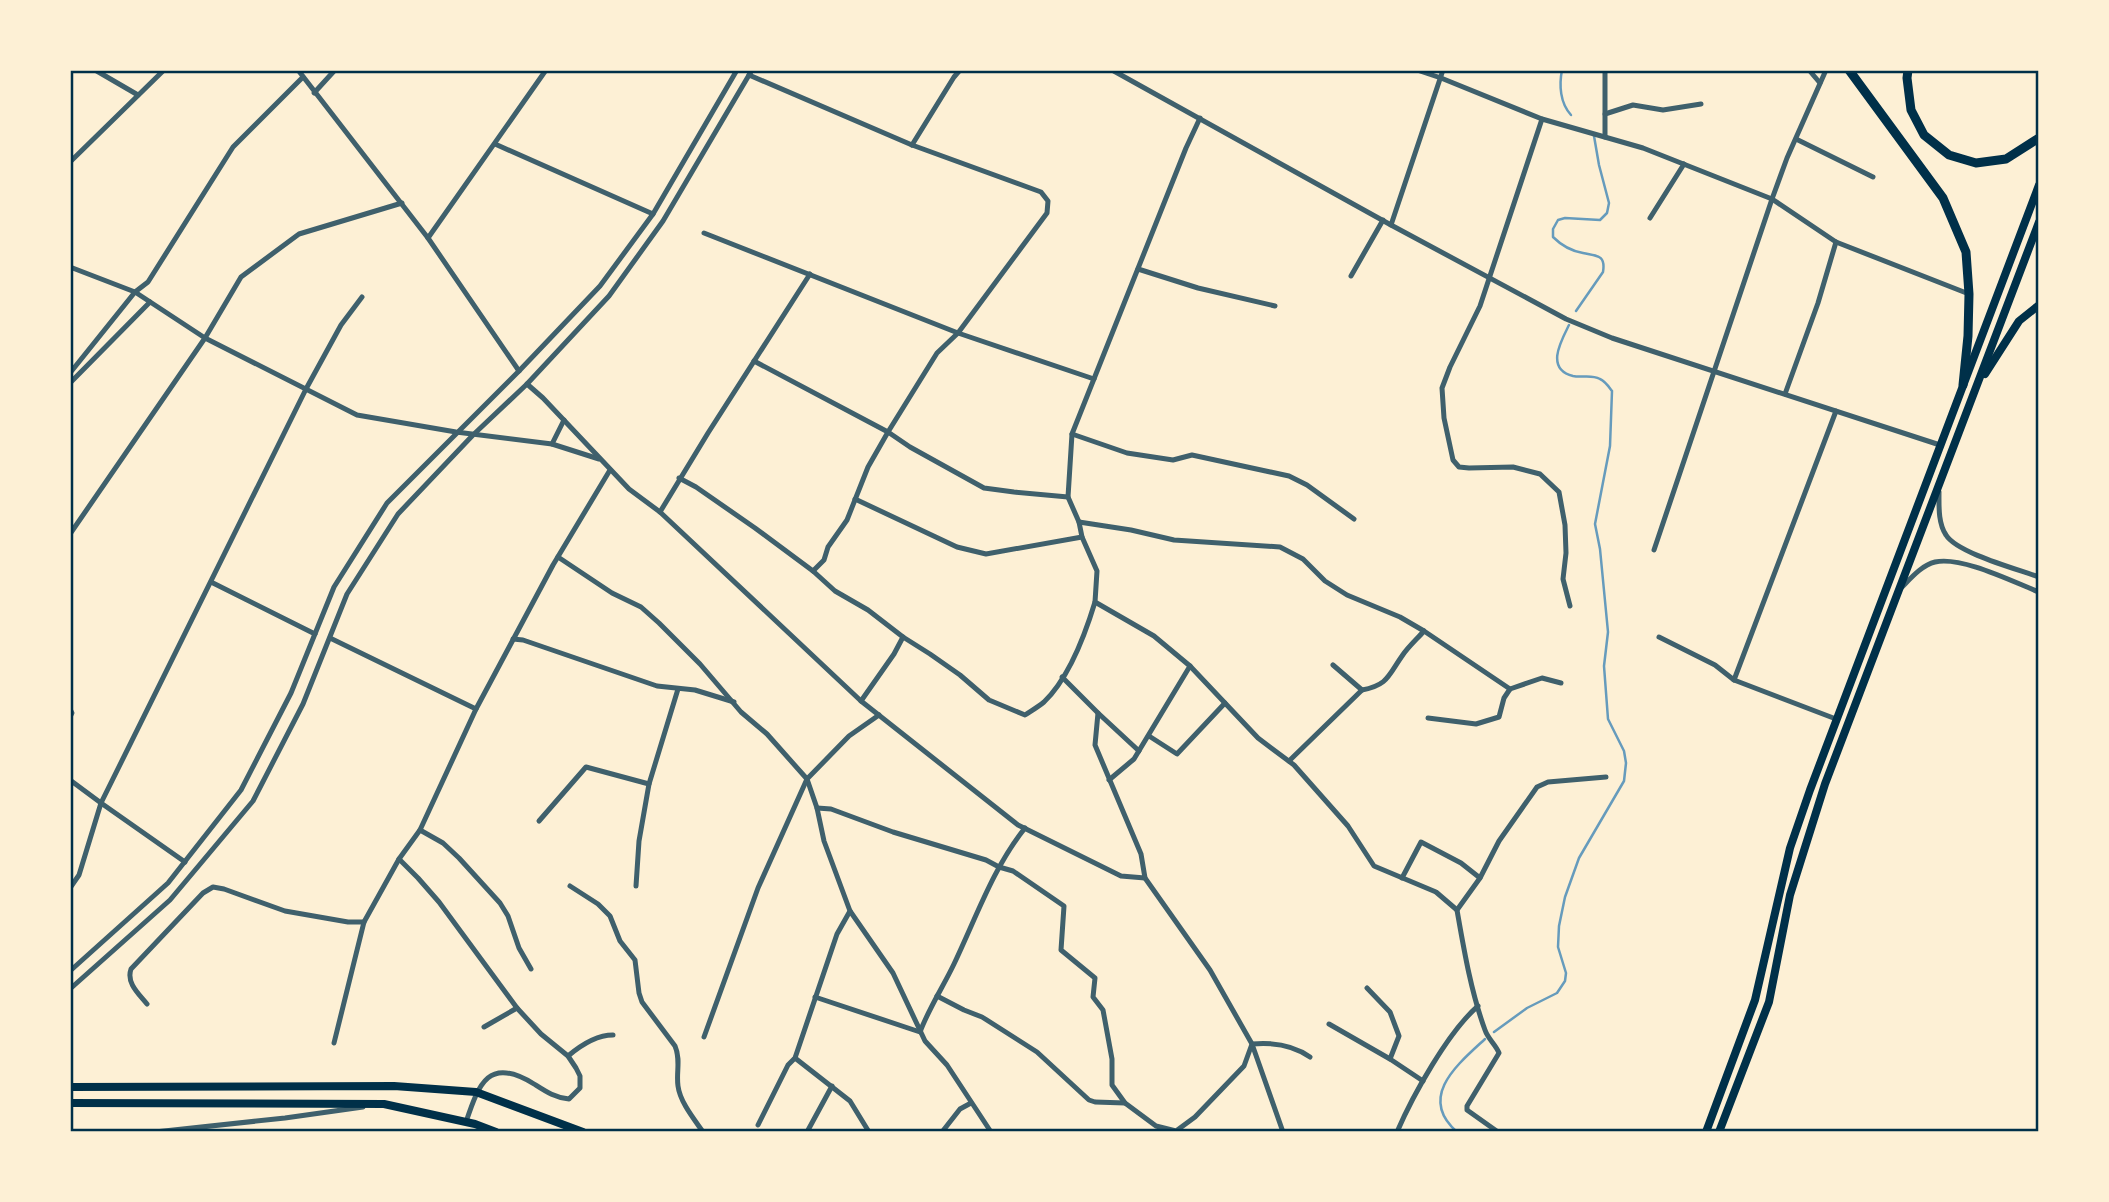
<svg xmlns="http://www.w3.org/2000/svg" width="2109" height="1202" font-family="'Fira Sans',sans-serif">
  <style>
    .lines { fill: none; stroke-linecap: round; stroke-linejoin: round }
    .stream { stroke: #669bbc; stroke-width: 2.5 }
    .minor { stroke: #3f606c; stroke-width: 5 }
    .primary { stroke: #003049; stroke-width: 8 }
    .trunk { stroke: #003049; stroke-width: 9 }
    .neatline { fill: none; stroke: #003049; stroke-width: 2.5 }
  </style>
  <rect width="100%" height="100%" fill="#fdf0d5"/>
  <g class="lines">
    <g class="stream">
      <path d="M1562,70C1559,85 1560,103 1571,115"/>
      <path d="M1576,311L1603,272C1606,254 1596,256 1583,253C1571,251 1561,245 1553,237V229L1558,220L1565,218L1600,220L1607,213L1609,203L1599,165L1594,136"/>
      <path d="M1494,1032L1527,1008L1557,993L1565,981L1566,973L1558,947L1559,926L1565,897L1579,858L1624,781L1626,763L1624,751L1608,719L1604,666L1608,632L1600,549L1595,524L1610,446L1612,391C1609,387 1605,381 1600,379C1591,374 1582,378 1573,376C1545,369 1561,341 1569,325"/>
      <path d="M1457,1132C1417,1097 1458,1064 1485,1039"/>
    </g>
    <g class="minor">
      <polyline points="95,70 138,95"/>
      <polyline points="298,70 428,238 519,371"/>
      <polyline points="1112,70 1391,225 1566,319 1612,338 1940,445"/>
      <polyline points="1417,70 1441,78 1542,119 1643,148 1772,199 1836,242 1969,294"/>
      <polyline points="1809,70 1820,83"/>
      <polyline points="749,75 912,145 1041,192 1048,201 1047,213 958,333 937,353 888,432 868,467 847,520 828,547 824,560 813,571"/>
      <polyline points="314,93 335,70"/>
      <polyline points="1605,114 1605,70"/>
      <polyline points="1200,118 1186,148 1072,434 1068,497 1079,522 1082,537 1097,571 1095,602 1154,636 1190,666 1258,738 1294,765 1348,826 1374,866 1436,892 1457,910"/>
      <polyline points="1542,119 1480,306 1450,367 1442,388 1444,418 1453,460 1459,467 1469,468 1513,467 1540,474 1559,492 1565,525 1566,553 1563,579 1570,606"/>
      <polyline points="1605,137 1605,114 1633,105 1663,110 1701,104"/>
      <polyline points="1796,139 1873,177"/>
      <polyline points="495,144 653,214"/>
      <polyline points="912,145 954,77 960,70"/>
      <polyline points="70,162 164,70"/>
      <polyline points="1650,218 1684,164"/>
      <polyline points="1391,225 1443,70"/>
      <polyline points="704,233 958,333 1094,379"/>
      <polyline points="428,238 546,70"/>
      <polyline points="70,267 135,292 205,338 357,415 456,432 552,444 599,459"/>
      <polyline points="1138,269 1198,288 1275,306"/>
      <polyline points="1351,276 1383,220"/>
      <polyline points="754,361 888,432 910,447 984,488 1014,492 1068,497"/>
      <polyline points="70,373 135,292 148,282 233,147 303,77"/>
      <polyline points="70,383 150,302"/>
      <polyline points="527,384 543,398 629,489 660,512 861,701 1018,825 1121,876 1145,878"/>
      <polyline points="1785,394 1818,303 1836,242"/>
      <polyline points="1836,411 1734,680 1836,719"/>
      <polyline points="1072,434 1127,453 1173,460 1192,455 1289,476 1307,485 1354,519"/>
      <polyline points="552,444 564,420"/>
      <path d="M679,478L696,487L755,528L813,571L835,591L868,610L903,637L930,654L960,675L989,700L1025,715C1031,711 1038,707 1044,702C1069,678 1085,635 1095,602"/>
      <path d="M1939,492C1939,506 1938,523 1946,535C1957,553 2017,569 2039,577"/>
      <polyline points="855,499 957,547 986,554 1082,537"/>
      <polyline points="660,512 708,433 810,274"/>
      <polyline points="1079,522 1131,530 1174,540 1280,547 1303,559 1325,581 1347,595 1400,617 1424,631 1510,689"/>
      <polyline points="70,534 205,338 241,277 299,234 402,203"/>
      <polyline points="1654,550 1772,199 1787,158 1826,70"/>
      <polyline points="558,557 612,593 641,607 659,623 700,664 741,712 767,734 807,779 817,808 824,841 850,911 893,973 925,1041 947,1065 991,1132"/>
      <polyline points="211,582 315,634"/>
      <path d="M1901,588C1911,578 1922,565 1935,562C1962,556 2013,582 2039,592"/>
      <polyline points="1659,637 1715,665 1734,680"/>
      <polyline points="330,638 476,709"/>
      <polyline points="513,639 523,640 657,686 695,690 734,702"/>
      <polyline points="1062,677 1098,713 1139,751"/>
      <path d="M1362,690C1388,685 1388,676 1402,656C1408,647 1417,639 1424,631"/>
      <polyline points="861,701 894,654 903,637"/>
      <polyline points="70,709 72,713 70,717"/>
      <polyline points="1098,713 1095,745 1141,854 1145,878 1210,970 1252,1044 1283,1132"/>
      <polyline points="1428,718 1476,724 1499,717 1504,698 1510,689 1542,678 1561,683"/>
      <polyline points="1149,736 1177,754 1225,703"/>
      <polyline points="1289,761 1362,690 1333,665"/>
      <polyline points="70,780 101,803 306,389 341,325 362,297"/>
      <polyline points="1109,780 1134,759 1190,666"/>
      <path d="M817,808L831,809L893,832L986,860L999,867L1013,871L1064,906L1061,950L1095,978L1093,997L1103,1010L1112,1059V1085L1125,1103L1156,1126L1176,1131L1195,1117L1244,1066L1252,1044C1274,1042 1293,1045 1310,1057"/>
      <polyline points="539,821 586,767 649,784"/>
      <polyline points="420,830 443,843 459,858 500,903 508,916 519,948 531,969"/>
      <path d="M399,859L418,878L439,902L517,1008L541,1034L568,1056L576,1068L580,1076V1088L569,1099C555,1098 545,1091 534,1084C489,1056 479,1083 466,1122"/>
      <polyline points="1402,878 1421,842 1461,863 1480,878"/>
      <path d="M570,886L598,904L610,916L620,941L635,960L639,993L642,1002L675,1046C681,1060 676,1072 678,1086C680,1102 694,1119 703,1132"/>
      <polyline points="636,886 639,841 649,784 678,689"/>
      <polyline points="70,888 79,875 101,803 185,862"/>
      <polyline points="70,971 168,883 241,790 291,693 334,587 387,503 519,371 600,286 653,214 737,70"/>
      <polyline points="1367,988 1390,1012 1399,1036 1390,1059 1423,1081"/>
      <polyline points="70,989 170,900 253,801 303,704 347,594 398,514 473,435 527,384 609,296 663,221 752,70"/>
      <polyline points="937,996 964,1010 982,1017 1037,1052 1089,1100 1095,1102 1125,1103"/>
      <path d="M815,997L920,1032C929,1008 943,987 954,964C976,918 993,868 1025,828"/>
      <path d="M147,1004C139,994 126,983 131,969L203,893L213,887L224,889L285,911L348,922H364"/>
      <polyline points="1329,1024 1390,1059"/>
      <polyline points="484,1027 517,1008"/>
      <polyline points="704,1037 758,888 807,779 849,736 879,715"/>
      <polyline points="334,1043 364,922 399,859 420,830 476,709 553,565 610,470"/>
      <path d="M568,1056C581,1045 596,1035 613,1035"/>
      <polyline points="795,1058 850,1101 869,1132"/>
      <polyline points="758,1125 788,1065 795,1058 837,934 850,911"/>
      <polyline points="155,1132 285,1118 363,1107"/>
      <polyline points="807,1132 832,1086"/>
      <polyline points="942,1132 960,1109 971,1103"/>
      <path d="M1397,1132C1413,1095 1448,1032 1478,1006"/>
      <path d="M1498,1132L1467,1110V1106L1499,1053C1496,1045 1488,1039 1485,1030C1471,992 1464,950 1457,910L1480,878L1499,841L1537,787L1548,782L1606,777"/>
      <polyline points="2037,1132 2039,1129"/>
    </g>
    <g class="primary">
      <polyline points="1985,374 2019,321 2039,305"/>
      <polyline points="70,1087 394,1086 476,1092 583,1132"/>
      <polyline points="70,1103 384,1104 475,1124 496,1132"/>
      <polyline points="1706,1132 1755,1000 1790,848 1810,790 2039,185"/>
      <polyline points="1719,1132 1769,1002 1790,895 1825,784 2039,222"/>
    </g>
    <g class="trunk">
      <polyline points="1849,70 1943,198 1966,252 1969,294 1968,336 1963,385"/>
      <polyline points="1908,70 1907,78 1911,110 1924,135 1949,155 1976,163 2006,159 2039,138"/>
    </g>
  </g>
  <rect width="2109" height="1202" fill="none" stroke="#fdf0d5" stroke-width="144"/>
  <rect x="72" y="72" width="1965" height="1058" class="neatline"/>
</svg>
